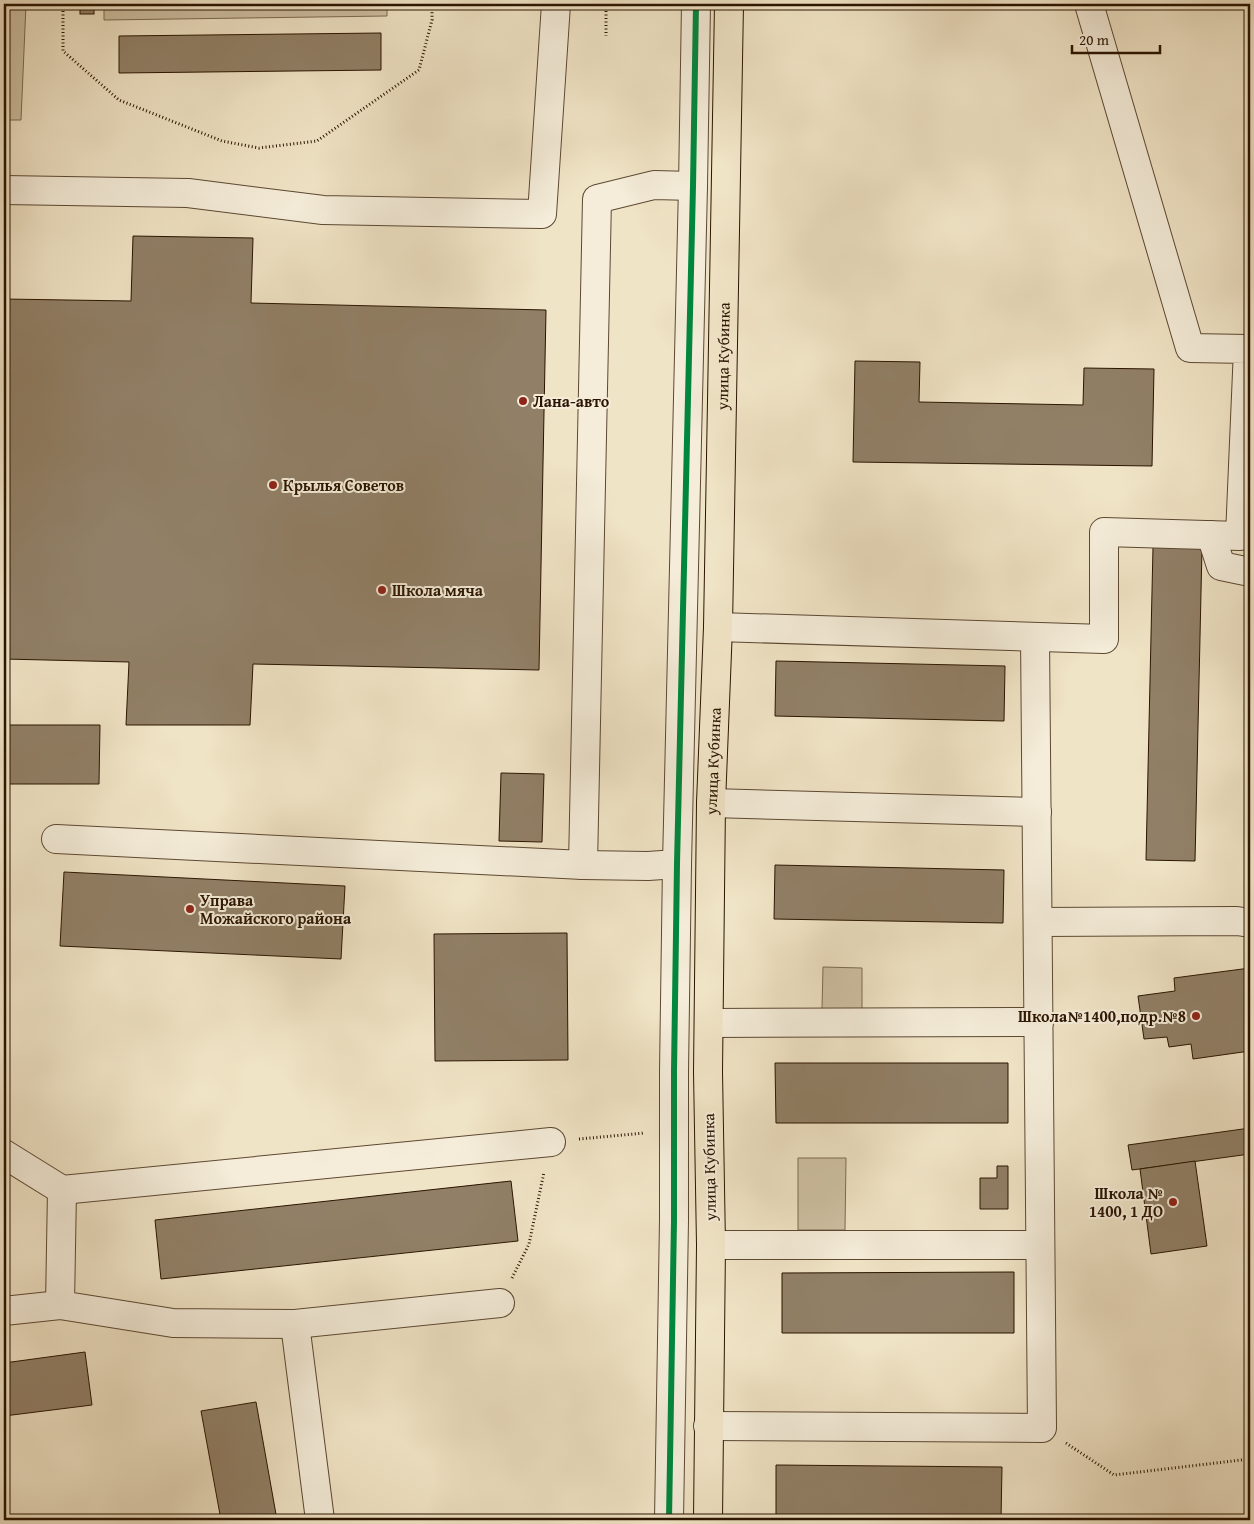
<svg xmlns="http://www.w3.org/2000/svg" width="1254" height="1524" font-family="'Gentium Book Plus',serif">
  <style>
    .green { fill: #cec1a4; stroke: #7c6a52 }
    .building { fill: #918067; stroke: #2a1400 }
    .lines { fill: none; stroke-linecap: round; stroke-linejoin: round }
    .minor-casing { stroke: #5c4832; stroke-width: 30 }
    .major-casing { stroke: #2a1400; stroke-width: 30 }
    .path { stroke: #2a1400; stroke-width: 3; stroke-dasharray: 1 2.5; stroke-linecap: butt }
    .minor { stroke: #f5edda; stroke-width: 28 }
    .major { stroke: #f0e4c6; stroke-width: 28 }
    .cycleway-casing { stroke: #f5edda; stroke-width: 9 }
    .cycleway { stroke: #00873e; stroke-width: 6 }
    .poi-dot { fill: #8f2418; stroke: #f5edda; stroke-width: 2 }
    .labels { text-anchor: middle; stroke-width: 4; stroke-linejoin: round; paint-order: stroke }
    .street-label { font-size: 16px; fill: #2a1400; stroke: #f5edda }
    .poi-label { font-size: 16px; font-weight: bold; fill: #2a1400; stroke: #f5edda; text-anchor: start }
  </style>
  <rect width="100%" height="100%" fill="#f0e4c6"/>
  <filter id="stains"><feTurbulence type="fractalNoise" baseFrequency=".004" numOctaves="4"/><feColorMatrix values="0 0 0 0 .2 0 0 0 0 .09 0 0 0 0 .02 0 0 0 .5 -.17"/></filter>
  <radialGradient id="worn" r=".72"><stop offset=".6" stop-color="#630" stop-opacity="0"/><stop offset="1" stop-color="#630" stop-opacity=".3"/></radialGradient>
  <g class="green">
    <polygon points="4,4 26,4 21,120 4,120"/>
    <polygon points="104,4 387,4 387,16 104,20"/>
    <polygon points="823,967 862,968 862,1010 822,1009"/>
    <polygon points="798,1158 846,1158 845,1230 798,1230"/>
  </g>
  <g class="building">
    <rect x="80" y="4" width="14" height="10"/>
    <polygon points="381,33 381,70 119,73 119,36"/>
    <polygon points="133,236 253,238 251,303 546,310 539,670 253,664 250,725 126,725 129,662 4,659 4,299 131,301"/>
    <polygon points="855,361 920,362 919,402 1083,405 1084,368 1154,369 1152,466 853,462"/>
    <polygon points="1153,547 1202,548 1195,861 1146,860"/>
    <polygon points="776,661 1005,666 1004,721 775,716"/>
    <polygon points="4,725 100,725 99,784 4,784"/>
    <polygon points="501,773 544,774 542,842 499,841"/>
    <polygon points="775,865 1004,870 1003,923 774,919"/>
    <polygon points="64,872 345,886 341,959 60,946"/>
    <polygon points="567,933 568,1060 435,1061 434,934"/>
    <polygon points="1250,968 1250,1051 1193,1059 1191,1044 1169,1047 1167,1037 1144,1039 1138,996 1175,991 1174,978"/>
    <polygon points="775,1063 1008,1063 1008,1123 776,1123"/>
    <polygon points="1250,1128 1250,1154 1132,1170 1128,1145"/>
    <polygon points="1195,1161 1207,1246 1151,1254 1140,1169"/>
    <polygon points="997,1166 1008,1166 1008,1209 980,1209 980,1178 997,1178"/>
    <polygon points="511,1181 518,1241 161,1279 155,1220"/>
    <polygon points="1014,1272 1014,1333 782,1333 782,1273"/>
    <polygon points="85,1352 92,1405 4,1416 4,1363"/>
    <polygon points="256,1402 277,1520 221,1520 201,1411"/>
    <polygon points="776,1465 1002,1467 1001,1520 776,1520"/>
  </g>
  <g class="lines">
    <defs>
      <g id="minor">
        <polyline points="4,190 188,193 323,210 542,214 556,4"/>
        <polyline points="1211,535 1221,566 1250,572"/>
        <polyline points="718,627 1104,639 1104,532 1240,536 1248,349 1190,348 1089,4"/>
        <polyline points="711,803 1037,812"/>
        <polyline points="56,839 583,865 648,866 677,864"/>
        <polyline points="583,865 597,199 654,185 693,186"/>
        <polyline points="1038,922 1237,921 1250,923"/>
        <polyline points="709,1023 1039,1022"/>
        <polyline points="4,1154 62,1190 551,1142"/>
        <polyline points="62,1190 60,1305 173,1323 295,1324 500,1303"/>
        <polyline points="711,1245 1040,1245"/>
        <polyline points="4,1311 60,1305"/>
        <polyline points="295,1324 320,1520"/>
        <polyline points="708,1426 1042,1428 1035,637"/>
        <polyline points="669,1520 674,1220 674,1071 677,864 693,186 696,4"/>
      </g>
      <g id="major">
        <path id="s1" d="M708,1520L711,1245L708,1072L711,803L718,627L729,4"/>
      </g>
    </defs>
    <use href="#minor" class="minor-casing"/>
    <use href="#major" class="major-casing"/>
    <g class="path">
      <polyline points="63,4 63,51 119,100 222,141 259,148 317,141 419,70 432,20 432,4"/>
      <polyline points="606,4 606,36"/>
      <polyline points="579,1139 645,1133"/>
      <polyline points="512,1278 529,1244 544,1172"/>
      <polyline points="1066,1443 1114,1475 1250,1459"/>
    </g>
    <use href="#minor" class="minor"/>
    <use href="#major" class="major"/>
    <defs>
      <polyline id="cycleway" points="669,1520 674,1220 674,1071 677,864 693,186 696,4"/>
    </defs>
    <use href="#cycleway" class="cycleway-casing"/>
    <use href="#cycleway" class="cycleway"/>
  </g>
  <g class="poi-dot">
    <circle cx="523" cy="401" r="5"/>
    <circle cx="273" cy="485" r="5"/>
    <circle cx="382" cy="590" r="5"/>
    <circle cx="190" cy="909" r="5"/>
    <circle cx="1196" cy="1016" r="5"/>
    <circle cx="1173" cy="1202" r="5"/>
  </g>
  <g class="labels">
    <g class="street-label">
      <text dy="6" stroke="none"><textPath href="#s1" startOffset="1164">улица Кубинка</textPath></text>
      <text dy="6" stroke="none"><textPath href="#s1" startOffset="759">улица Кубинка</textPath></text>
      <text transform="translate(709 1167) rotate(-91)" y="6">улица Кубинка</text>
    </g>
    <g class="poi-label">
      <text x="533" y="407">Лана-авто</text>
      <text x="283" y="491">Крылья Советов</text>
      <text x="392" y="596">Школа мяча</text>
      <text x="200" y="906">Управа<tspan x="200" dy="18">Можайского района</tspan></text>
      <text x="1186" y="1022" text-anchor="end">Школа№1400,подр.№8</text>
      <text x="1163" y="1199" text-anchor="end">Школа №<tspan x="1163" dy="18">1400, 1 ДО</tspan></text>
    </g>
  </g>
  <rect width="1254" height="1524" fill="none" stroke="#f0e4c6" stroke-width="20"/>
  <rect x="5" y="5" width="1244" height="1514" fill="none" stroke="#2a1400" stroke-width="2.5"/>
  <rect x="10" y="10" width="1234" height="1504" fill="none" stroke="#2a1400"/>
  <path d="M1072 45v8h88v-8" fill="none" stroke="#2a1400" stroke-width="2.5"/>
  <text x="1079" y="45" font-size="15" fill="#2a1400" stroke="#f5edda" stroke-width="4" paint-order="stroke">20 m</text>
  <rect width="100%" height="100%" filter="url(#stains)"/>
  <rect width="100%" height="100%" fill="url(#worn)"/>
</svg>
